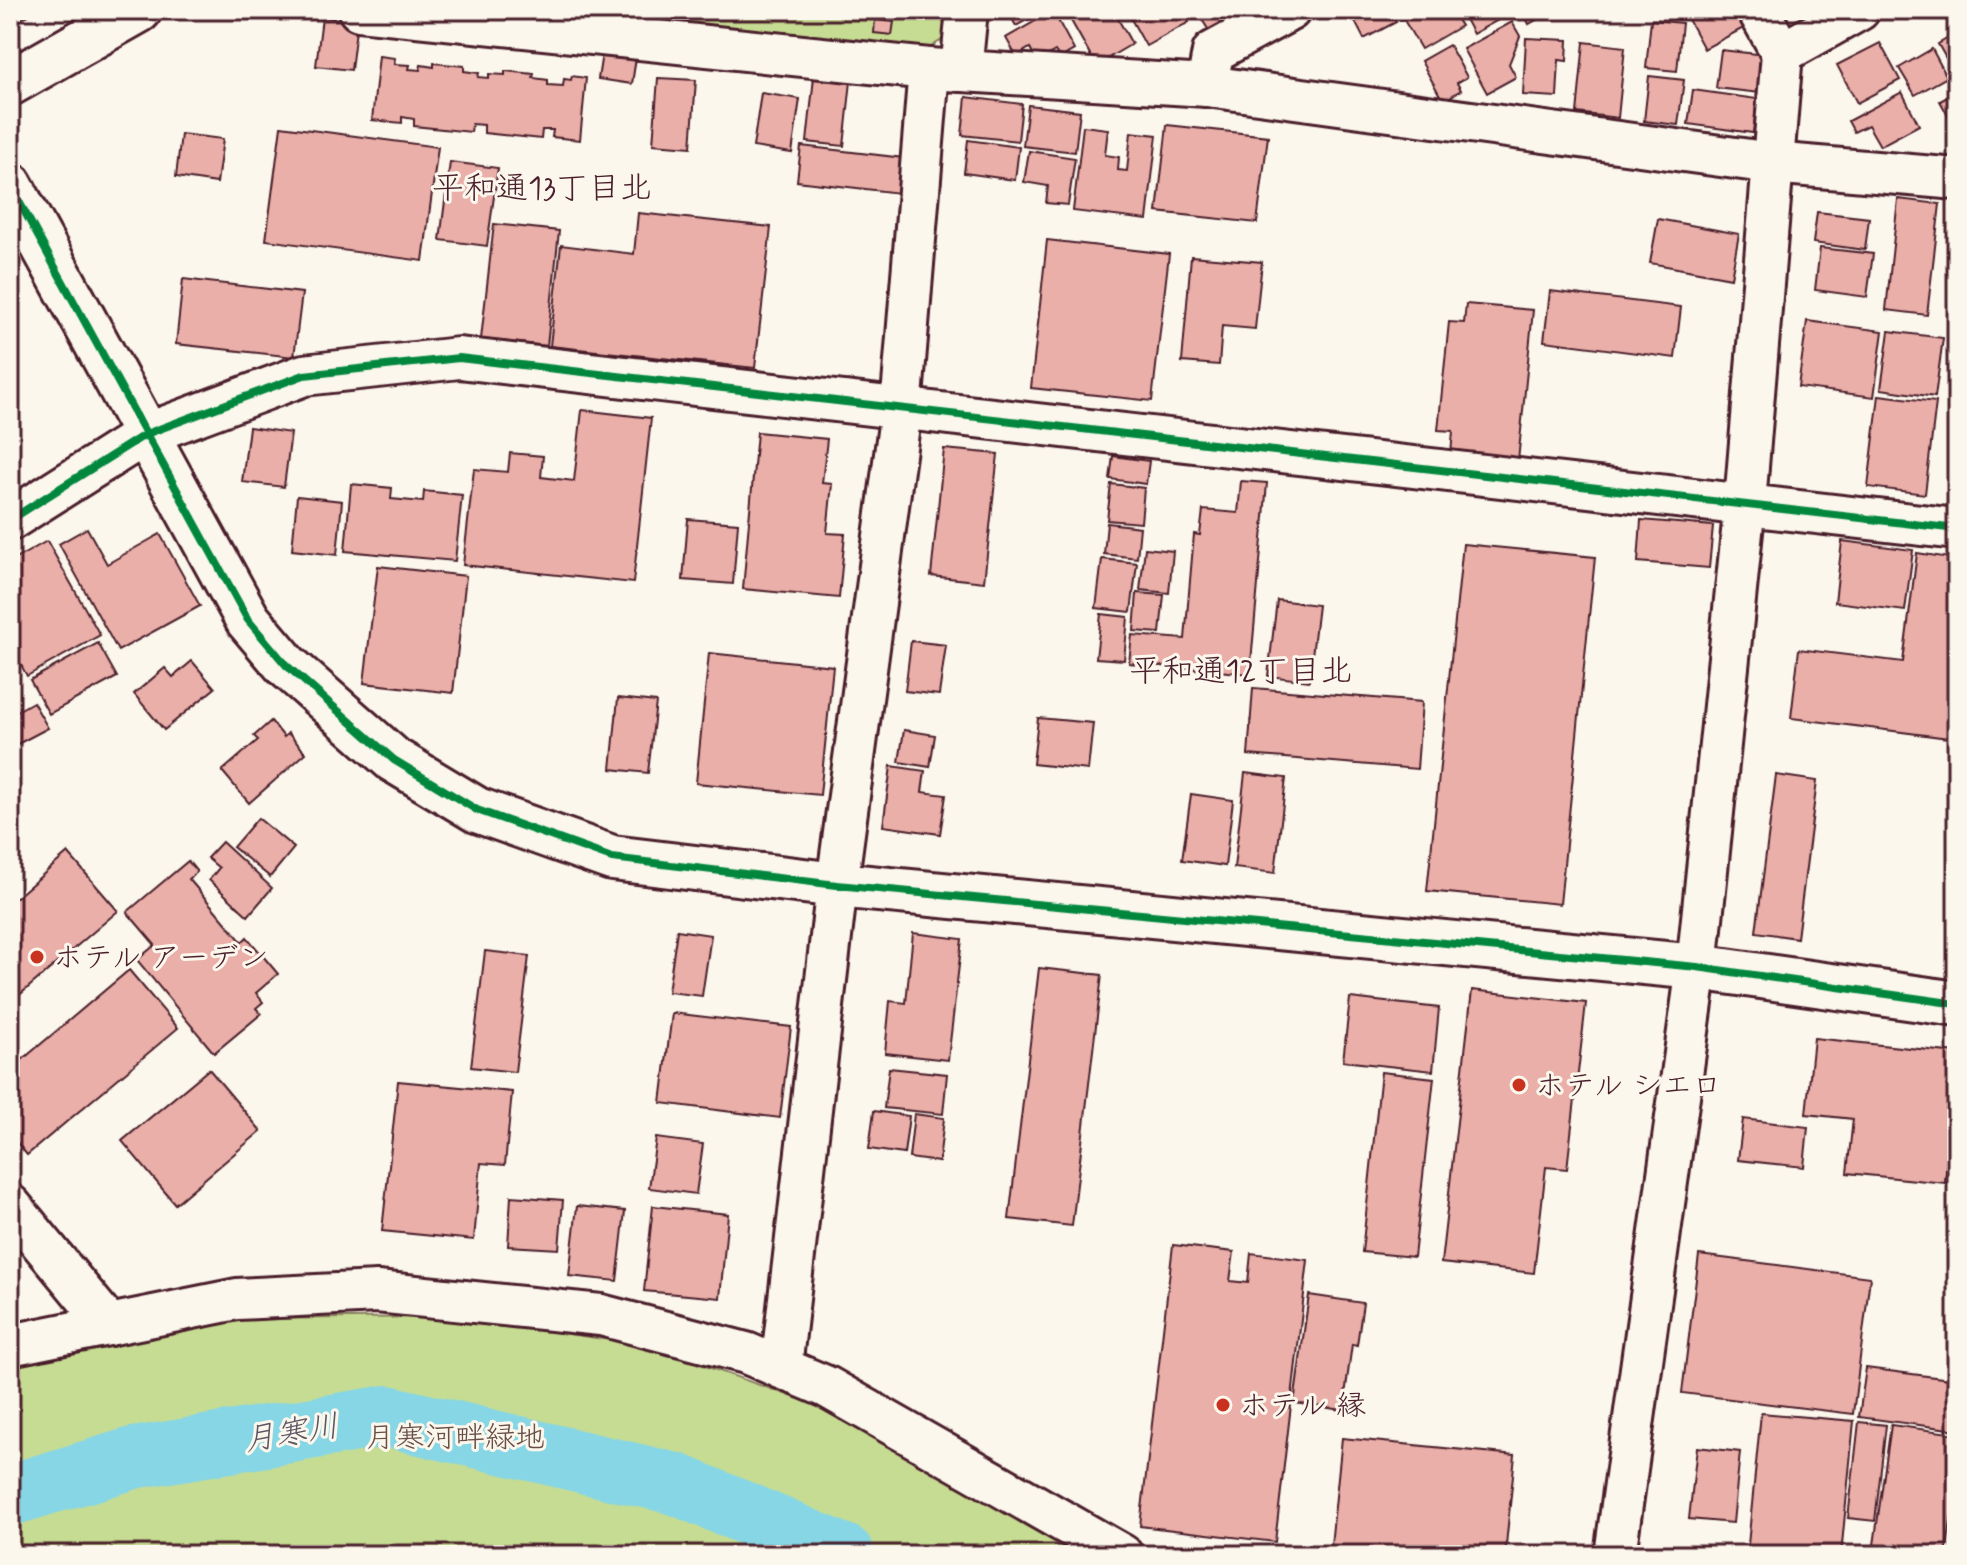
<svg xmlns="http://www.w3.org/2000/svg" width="1967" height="1565" font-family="Mynerve,'Klee One',sans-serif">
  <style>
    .green { fill: #c6dc92; stroke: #887e5e; stroke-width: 2 }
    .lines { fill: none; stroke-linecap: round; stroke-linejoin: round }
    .river { stroke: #87d6e5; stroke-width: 62 }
    .building { fill: #e9afa8; stroke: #4a1f2b; stroke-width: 2 }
    .street-casing { stroke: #4a1f2b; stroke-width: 46 }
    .secondary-casing { stroke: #4a1f2b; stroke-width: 50 }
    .street { stroke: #fbf7ec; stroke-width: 40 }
    .secondary { stroke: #fbf7ec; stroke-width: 44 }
    .cycleway-casing { stroke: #fbf7ec; stroke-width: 13 }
    .cycleway { stroke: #00873e; stroke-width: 8 }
    .poi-dot { fill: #c8321e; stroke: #fbf7ec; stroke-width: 3 }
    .labels { text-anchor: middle; stroke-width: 6; stroke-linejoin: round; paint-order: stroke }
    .poi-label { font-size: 30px; fill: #4a1f2b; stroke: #fbf7ec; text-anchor: start }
    .park-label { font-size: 30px; fill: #694e45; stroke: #fbf7ec }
    .neighbourhood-label { font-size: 32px; fill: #4a1f2b; stroke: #fbf7ec }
    .water-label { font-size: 32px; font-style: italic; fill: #5c5663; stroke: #fbf7ec }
  </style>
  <rect width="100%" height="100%" fill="#fbf7ec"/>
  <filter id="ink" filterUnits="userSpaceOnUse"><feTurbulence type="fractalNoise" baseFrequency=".0125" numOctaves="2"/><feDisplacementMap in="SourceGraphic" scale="16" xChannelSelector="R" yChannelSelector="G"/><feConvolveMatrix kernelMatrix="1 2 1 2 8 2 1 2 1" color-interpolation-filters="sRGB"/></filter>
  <g filter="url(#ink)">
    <g class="green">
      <polygon points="572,10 948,10 945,38 929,48"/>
      <polygon points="450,1317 645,1345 825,1408 1083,1555 10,1555 10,1365 239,1319"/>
    </g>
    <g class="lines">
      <polyline class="river" points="10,1495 133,1458 387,1416 676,1484 844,1555"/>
    </g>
    <g class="building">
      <polygon points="10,10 37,10 11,25"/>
      <polygon points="1010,10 1045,10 1016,26 1008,11"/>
      <polygon points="1065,10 1113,10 1132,44 1096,65"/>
      <polygon points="1126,10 1182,10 1189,22 1146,46"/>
      <polygon points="1196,10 1252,10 1213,37"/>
      <polygon points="1349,10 1390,10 1396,22 1364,39"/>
      <polygon points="1398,10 1451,10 1461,26 1421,49"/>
      <polygon points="1460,10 1509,10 1511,13 1473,34"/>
      <polygon points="1522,10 1554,10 1529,24"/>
      <polygon points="1683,10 1746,10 1753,23 1704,49"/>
      <polygon points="1053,11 1074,50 1060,58 1055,51 1037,61 1030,48 1016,56 1006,38"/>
      <polygon points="322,17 357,21 351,70 316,66"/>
      <polygon points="875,20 894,22 892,35 874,33"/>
      <polygon points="1651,20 1682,23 1677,71 1646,68"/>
      <polygon points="1512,22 1520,36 1509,64 1516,77 1487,93 1463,49"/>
      <polygon points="1957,33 1957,78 1938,44"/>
      <polygon points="1526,38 1568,40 1567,61 1559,60 1557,97 1523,95"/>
      <polygon points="1584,42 1625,47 1618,118 1577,113"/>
      <polygon points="1880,43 1900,80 1857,103 1837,65"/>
      <polygon points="1449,45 1467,77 1457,83 1461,90 1443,101 1421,61"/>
      <polygon points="603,47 637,51 632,84 598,79"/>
      <polygon points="1932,49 1947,77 1915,95 1899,68"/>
      <polygon points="1721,50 1765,55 1760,93 1716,88"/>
      <polygon points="379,56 395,58 394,64 410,65 409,69 420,70 421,65 434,67 434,63 464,66 464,71 479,73 478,77 489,78 489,74 505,75 505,71 534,74 533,78 548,80 548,85 563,86 564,79 571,80 572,76 586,78 580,140 552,137 553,130 542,130 541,139 484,133 484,125 472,124 471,132 414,126 414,119 402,117 402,123 372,120"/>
      <polygon points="1649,76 1684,80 1678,125 1644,121"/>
      <polygon points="814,77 851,81 844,146 807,142"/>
      <polygon points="658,78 696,80 691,147 653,144"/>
      <polygon points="1693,90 1757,99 1753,133 1688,124"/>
      <polygon points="1902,92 1919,125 1880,146 1868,125 1854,132 1848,121"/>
      <polygon points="1957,92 1957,132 1940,101"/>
      <polygon points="761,93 800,99 792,153 753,147"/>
      <polygon points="966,97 1022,104 1018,141 962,135"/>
      <polygon points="1028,105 1080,111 1075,152 1023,146"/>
      <polygon points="1167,125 1268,136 1257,223 1157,212"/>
      <polygon points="281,126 438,147 423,261 266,240"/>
      <polygon points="1083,126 1108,129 1105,155 1119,157 1118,170 1127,171 1131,132 1157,135 1147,220 1073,211"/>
      <polygon points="181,134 223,139 217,183 176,177"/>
      <polygon points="968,140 1019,147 1015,180 964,173"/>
      <polygon points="801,146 912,159 908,194 797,181"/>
      <polygon points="1029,151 1075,158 1068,205 1046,203 1048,186 1024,182"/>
      <polygon points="450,162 498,168 487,246 440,240"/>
      <polygon points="1898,199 1940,204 1927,315 1886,310"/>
      <polygon points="1817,212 1869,218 1865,250 1813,243"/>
      <polygon points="638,213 771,227 755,368 550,346 561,245 634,254"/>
      <polygon points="1658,219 1739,234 1731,278 1650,263"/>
      <polygon points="494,224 559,231 547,346 481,339"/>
      <polygon points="1957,234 1957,307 1949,306"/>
      <polygon points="1047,240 1169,254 1152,401 1031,388"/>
      <polygon points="1820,248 1873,254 1867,297 1815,290"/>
      <polygon points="1191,256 1262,262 1255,329 1222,326 1219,365 1182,362"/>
      <polygon points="183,279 302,293 294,357 176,344"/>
      <polygon points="1550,291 1681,307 1675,358 1544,341"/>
      <polygon points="1466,304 1533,310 1518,461 1451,454 1453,431 1438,430 1449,322 1464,323"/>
      <polygon points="1807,321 1883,331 1874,397 1798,387"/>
      <polygon points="1889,331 1943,338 1935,397 1881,389"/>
      <polygon points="1879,395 1936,402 1925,494 1868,487"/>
      <polygon points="582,410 651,418 633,583 463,565 474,469 508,472 510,453 543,456 541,477 574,481"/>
      <polygon points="249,427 291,433 284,487 242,482"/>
      <polygon points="757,432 827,439 822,483 832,484 827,533 845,534 839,598 743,589"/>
      <polygon points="944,449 998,454 984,582 931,576"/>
      <polygon points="1113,456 1149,461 1146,484 1110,479"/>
      <polygon points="1241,481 1267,483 1250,674 1129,663 1132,635 1185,639 1194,534 1200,535 1203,510 1238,513"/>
      <polygon points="351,484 392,488 391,499 423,502 424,491 462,495 455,561 345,551"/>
      <polygon points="1111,484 1144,488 1141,523 1107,520"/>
      <polygon points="297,496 342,501 337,555 292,550"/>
      <polygon points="688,519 738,523 733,584 683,580"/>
      <polygon points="1641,520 1713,526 1709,568 1638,562"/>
      <polygon points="1107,523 1140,527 1137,558 1104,554"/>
      <polygon points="87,528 107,564 160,534 200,606 118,651 59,544"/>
      <polygon points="47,541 100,635 27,676 10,645 10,562"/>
      <polygon points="1842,541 1913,550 1905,611 1835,602"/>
      <polygon points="1463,544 1595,557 1560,904 1427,891"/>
      <polygon points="1145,548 1173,551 1169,593 1140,590"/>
      <polygon points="1917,553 1957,559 1957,739 1791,718 1799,649 1903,662"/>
      <polygon points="1102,559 1137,563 1131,612 1096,608"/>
      <polygon points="378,566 466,576 453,693 364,683"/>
      <polygon points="1137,593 1164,595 1160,633 1134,631"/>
      <polygon points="1277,600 1318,605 1309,681 1268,676"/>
      <polygon points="1101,614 1128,617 1124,660 1096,658"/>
      <polygon points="911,641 946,645 939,695 905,691"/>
      <polygon points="98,643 117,677 49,714 30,680"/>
      <polygon points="709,653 833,666 820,795 696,783"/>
      <polygon points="192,661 215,688 164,730 134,694 165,668 173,677"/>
      <polygon points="1253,688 1422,702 1417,769 1248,755"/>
      <polygon points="618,698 656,702 648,773 611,769"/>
      <polygon points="33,702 48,728 10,748 10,715"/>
      <polygon points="1038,718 1093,723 1088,770 1033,764"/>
      <polygon points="271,721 284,737 288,733 306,753 249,803 222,771 258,740 254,736"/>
      <polygon points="904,730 935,735 930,767 899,762"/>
      <polygon points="891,766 925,771 922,792 946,795 940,834 883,826"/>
      <polygon points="1245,773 1286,778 1275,873 1234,868"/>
      <polygon points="1776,775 1817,781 1797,938 1756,932"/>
      <polygon points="1191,794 1233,800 1225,866 1182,860"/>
      <polygon points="258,818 294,848 270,877 233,847"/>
      <polygon points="222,842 272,888 248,916 209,880 219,868 207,858"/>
      <polygon points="68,853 118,911 10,1003 10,903"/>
      <polygon points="188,861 197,872 189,879 242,942 247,937 278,974 256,993 263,1002 256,1008 261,1014 214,1053 137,960 155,945 127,912"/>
      <polygon points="677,930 711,935 702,996 668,992"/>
      <polygon points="913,933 962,939 948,1060 885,1053 890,1001 906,1003"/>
      <polygon points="485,951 529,956 515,1072 471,1067"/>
      <polygon points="1039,968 1102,975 1072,1226 1009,1219"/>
      <polygon points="129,970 178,1028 27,1155 10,1134 10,1070"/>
      <polygon points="1472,990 1586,1003 1567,1169 1546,1167 1534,1273 1441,1263"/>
      <polygon points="1350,998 1439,1008 1433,1071 1343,1061"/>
      <polygon points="672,1013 791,1027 780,1118 661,1103"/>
      <polygon points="1814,1038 1957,1053 1945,1183 1847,1173 1853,1119 1806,1114"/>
      <polygon points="889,1068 947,1074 943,1114 884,1108"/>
      <polygon points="209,1069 261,1131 175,1204 122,1141"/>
      <polygon points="1381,1072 1434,1078 1414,1257 1362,1252"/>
      <polygon points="1957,1074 1957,1185 1945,1183"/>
      <polygon points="398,1081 512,1092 505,1165 481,1163 474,1240 382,1231"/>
      <polygon points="874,1111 909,1116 904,1154 869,1149"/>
      <polygon points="914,1114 944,1118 939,1162 909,1158"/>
      <polygon points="1743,1119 1808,1127 1804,1167 1738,1160"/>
      <polygon points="656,1138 703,1144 696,1194 649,1188"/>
      <polygon points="511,1196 563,1200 559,1249 508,1246"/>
      <polygon points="577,1206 625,1211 617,1281 569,1276"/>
      <polygon points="653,1206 728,1214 720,1298 644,1291"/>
      <polygon points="1173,1245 1234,1252 1230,1281 1248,1283 1251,1253 1308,1260 1275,1542 1140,1526"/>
      <polygon points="1699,1255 1870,1277 1853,1414 1682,1393"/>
      <polygon points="1309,1295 1363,1303 1357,1345 1352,1344 1343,1410 1294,1403"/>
      <polygon points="1866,1368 1957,1380 1957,1430 1859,1417"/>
      <polygon points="1761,1413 1854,1421 1841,1555 1747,1555"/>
      <polygon points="1859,1422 1886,1425 1875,1521 1848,1518"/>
      <polygon points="1891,1425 1957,1434 1957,1479 1946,1555 1874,1545"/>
      <polygon points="1342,1438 1515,1455 1505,1555 1456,1555 1405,1550 1404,1555 1330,1555"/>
      <polygon points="1697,1447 1740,1452 1733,1523 1689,1519"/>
      <polygon points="1957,1501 1957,1549 1951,1548"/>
    </g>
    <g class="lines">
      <defs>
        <g id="street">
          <polyline points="359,10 929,69 1207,86 1772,163 1957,179"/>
          <polyline points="1782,53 1859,10"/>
          <polyline points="961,71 967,10"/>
          <polyline points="1207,86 1213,52 1290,10"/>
          <polyline points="10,520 146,434 304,375 459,358 1957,529"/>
          <polyline points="10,1205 109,1325"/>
          <polyline points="10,1345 237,1299 377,1292 601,1315 746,1353 827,1387 1122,1555"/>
          <polyline points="781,1368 837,885 901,410 929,69"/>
          <polyline points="1615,1555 1697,967 1745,503 1782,53 1758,10"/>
        </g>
        <g id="secondary">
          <polyline points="10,83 139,10"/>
          <polyline points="10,185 248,620 286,665 394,760 477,810 612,858 837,885 1697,967 1957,1004"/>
        </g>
      </defs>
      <use href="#street" class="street-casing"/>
      <use href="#secondary" class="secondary-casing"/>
      <use href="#street" class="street"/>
      <use href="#secondary" class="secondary"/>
      <defs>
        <g id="cycleway">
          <polyline points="10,185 248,620 286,665 394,760 477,810 612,858 837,885 1697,967 1957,1004"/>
          <polyline points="10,520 146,434 304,375 459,358 1957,529"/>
        </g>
      </defs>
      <use href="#cycleway" class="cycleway-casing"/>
      <use href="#cycleway" class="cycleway"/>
    </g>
  </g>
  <g class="poi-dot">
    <circle cx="37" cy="957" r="8"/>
    <circle cx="1519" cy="1085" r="8"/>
    <circle cx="1223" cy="1405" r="8"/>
  </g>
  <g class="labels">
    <g class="poi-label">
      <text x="53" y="967">ホテル アーデン</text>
      <text x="1535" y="1095">ホテル シエロ</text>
      <text x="1239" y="1415">ホテル 縁</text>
    </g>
    <g class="park-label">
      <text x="455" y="1447">月寒河畔緑地</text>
    </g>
    <g class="neighbourhood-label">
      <text x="542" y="198">平和通13丁目北</text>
      <text x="1241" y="681">平和通12丁目北</text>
    </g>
    <g class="water-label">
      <text transform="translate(291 1432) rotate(-9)" y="11">月寒川</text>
    </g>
  </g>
  <rect width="1967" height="1565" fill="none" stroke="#fbf7ec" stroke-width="40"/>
  <rect x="20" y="20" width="1927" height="1525" fill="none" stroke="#4a1f2b" stroke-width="3" filter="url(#ink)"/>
</svg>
